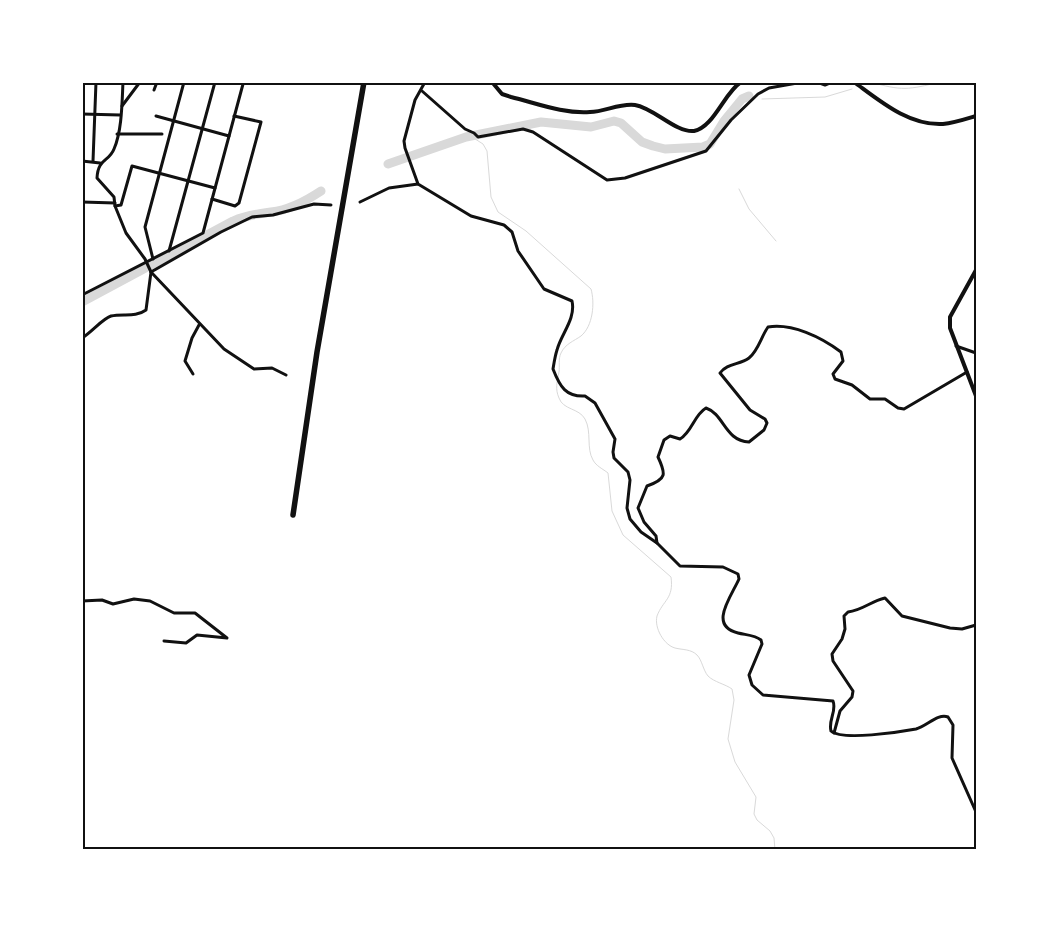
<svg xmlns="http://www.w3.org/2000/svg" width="1059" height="932" font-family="Overpass,sans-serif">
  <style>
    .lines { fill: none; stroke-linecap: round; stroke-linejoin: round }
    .stream { stroke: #d9d9d9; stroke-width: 1 }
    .river { stroke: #d9d9d9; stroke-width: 9 }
    .minor { stroke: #111; stroke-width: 3 }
    .tertiary { stroke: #111; stroke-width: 4 }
    .motorway { stroke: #111; stroke-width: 5.5 }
    .neatline { fill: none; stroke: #111; stroke-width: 2 }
  </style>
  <rect width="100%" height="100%" fill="#fff"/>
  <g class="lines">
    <g class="stream">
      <path d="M871,82C901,91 909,90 939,82"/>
      <polyline points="762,99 825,97 852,89"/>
      <path d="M472,137L483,144L487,151L491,197L498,212L526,231L591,289C595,303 593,326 581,336C574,341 565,344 561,353C558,359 560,366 559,372C557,382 555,389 559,398C563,410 579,408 585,419C592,432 586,448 593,460C596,466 603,469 608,473L612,511L623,535L671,577C674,599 663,600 657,616C654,628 664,645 675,648C683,650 691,649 697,655C702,660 703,670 708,676C714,682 725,684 732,689L734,700L728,739L735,762L756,797L754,814L757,820L770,831L774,838L775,850"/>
      <polyline points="739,189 749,209 776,241"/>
    </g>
    <g class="river">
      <polyline points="388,164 466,137 541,122 591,127 614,121 621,123 642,142 653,146 665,149 703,147 710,144 724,121 742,99 749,96"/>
      <path d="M82,302L233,221C249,214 254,215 271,212C289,210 306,201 321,191"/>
    </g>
    <g class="minor">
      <path d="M123,82C122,102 122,131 114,149C109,162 98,158 97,178L114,197L115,206L126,233L145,259L151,272L221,232L252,217L273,215L314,204L331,205"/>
      <path d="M425,82L415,100L404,141L405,148L418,184L471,216L504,225L512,232L518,251L544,289L572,301C576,319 561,334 557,350C555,356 554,363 553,369C560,387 566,397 585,396L595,403L615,439L613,452L614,458L628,472L630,480L627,508L630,519L641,532L657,543L656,536L644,522L638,508L647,486C667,479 666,474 658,457L664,440L670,436L680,439C692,432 694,415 706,408C724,414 725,441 749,442L764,430L767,423L765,419L750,410L720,373C727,363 740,365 749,358C758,351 761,337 768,327C792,323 821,337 841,352L843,361L833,374L835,379L852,385L870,399H885L898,408L904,409L967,372"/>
      <polyline points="817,82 825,85 832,82"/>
      <polyline points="154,90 157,82"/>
      <polyline points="422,91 465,129 474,133 478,137 523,129 533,132 607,180 625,178 706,151 731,120 758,94 769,88 803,82"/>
      <polyline points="122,106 140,82"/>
      <polyline points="82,114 120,115"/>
      <polyline points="156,116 229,136"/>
      <polyline points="117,134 162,134"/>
      <polyline points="82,161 100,163"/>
      <polyline points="93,161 96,82"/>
      <polyline points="212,199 235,206 239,203 261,122 234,116"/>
      <polyline points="82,202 115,203"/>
      <polyline points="360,202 389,188 418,184"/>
      <polyline points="115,206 121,205 132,166 215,188"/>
      <polyline points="169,251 215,82"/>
      <polyline points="153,259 145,227 184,82"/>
      <polyline points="151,272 224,349 254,369 272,368 286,375"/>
      <polyline points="82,295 203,233 243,84 236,82"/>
      <path d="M82,338C92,332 102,319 111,316C123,313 135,318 146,310L151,272"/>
      <polyline points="956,346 976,353"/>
      <polyline points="193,374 185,361 192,338 199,325"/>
      <path d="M657,543L680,566L723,567L738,574L739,579C731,597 708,626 738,633C746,635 755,635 761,640L762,644L749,675L752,685L763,695L833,701C837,711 828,720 831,731C842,741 900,732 916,729C927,726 938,713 948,717L953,725L952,758L976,812"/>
      <polyline points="82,601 102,600 113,604 134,599 150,601 174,613 195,613 227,638 197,635 186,643 164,641"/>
      <path d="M834,733L840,711L852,697L853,691L833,661L832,654L842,639L845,629L844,616L848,612C863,610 871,601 885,598L902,616L950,628L962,629L976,625"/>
    </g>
    <g class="tertiary">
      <path d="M492,82L502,94L511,97C536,103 563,114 590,112C605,112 619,103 635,105C654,108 676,133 694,131C714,127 724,93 741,82"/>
      <path d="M854,82C880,101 909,126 943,124C954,123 966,119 976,116"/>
      <polyline points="976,270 950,317 950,328 976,396"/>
    </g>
    <polyline class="motorway" points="293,515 317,352 364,82"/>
  </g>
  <rect width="1059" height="932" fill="none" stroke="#ffffff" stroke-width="168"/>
  <rect x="84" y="84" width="891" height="764" class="neatline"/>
</svg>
